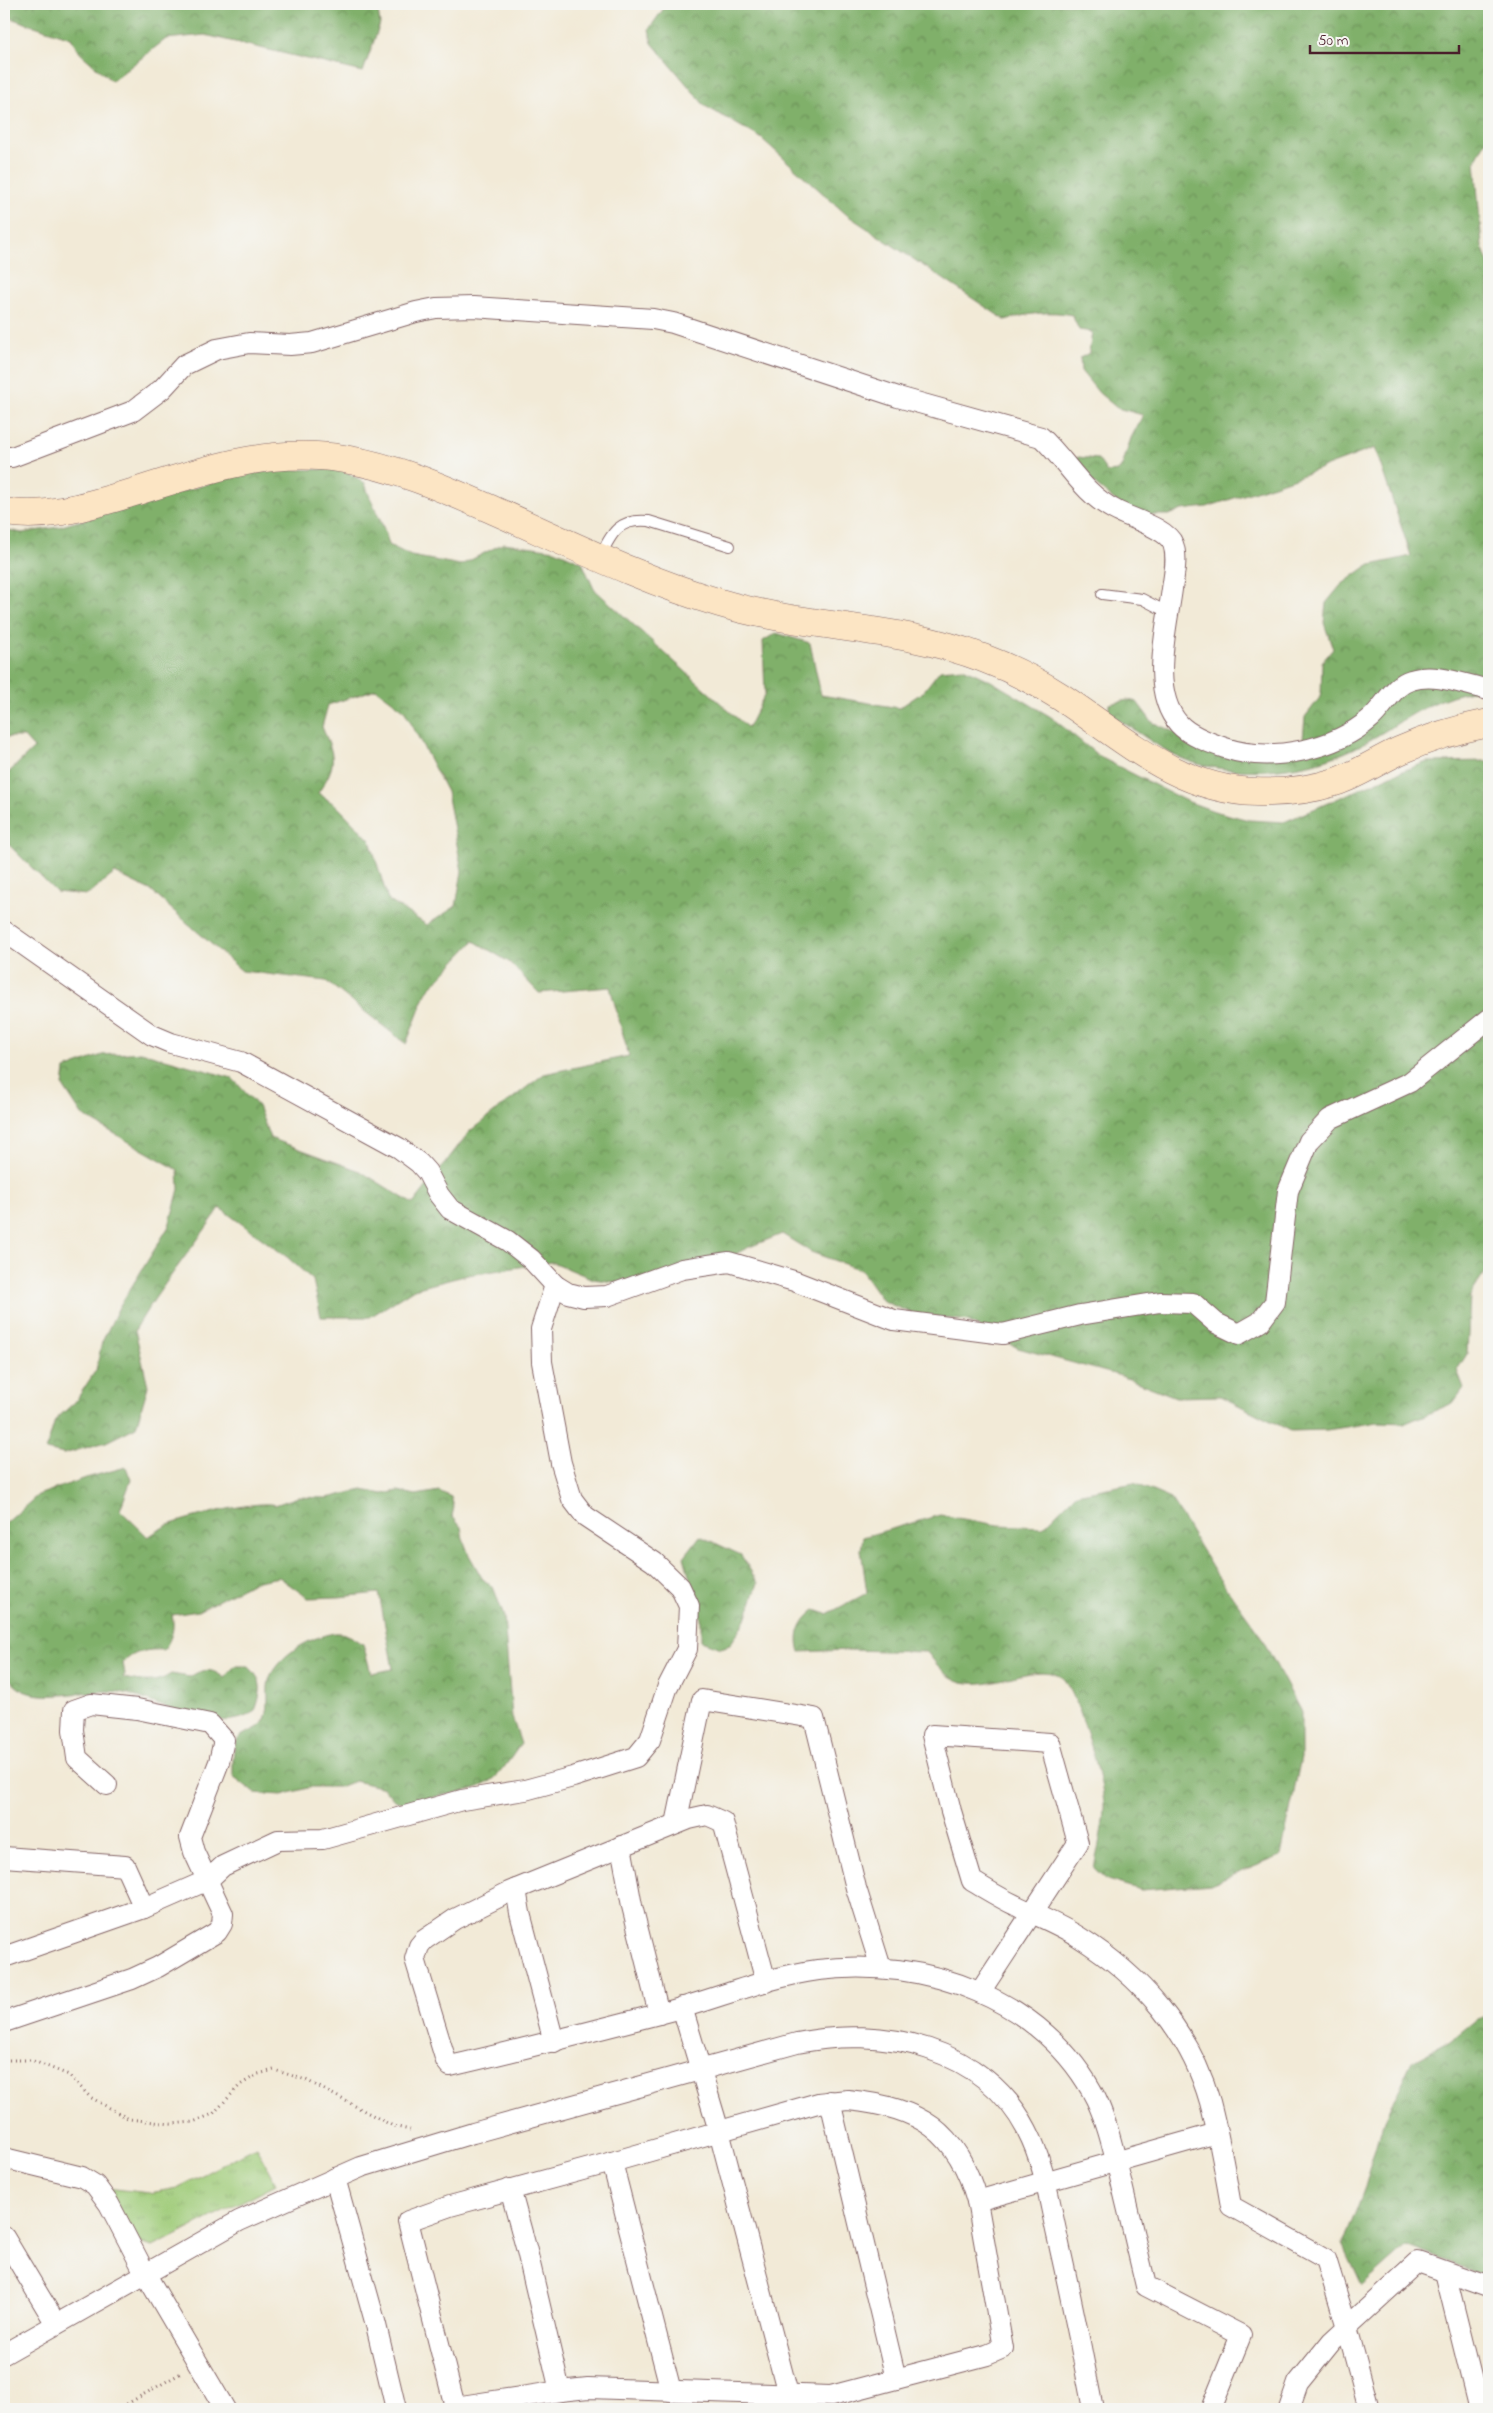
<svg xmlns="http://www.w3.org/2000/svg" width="1493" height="2413" font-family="'Indie Flower',sans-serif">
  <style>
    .forest { fill: url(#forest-crowns); stroke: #65684a; fill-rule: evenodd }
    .park { fill: url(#park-tufts); stroke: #757652 }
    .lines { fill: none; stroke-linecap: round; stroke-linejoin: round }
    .lane-casing { stroke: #856667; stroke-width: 12 }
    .street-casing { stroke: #856667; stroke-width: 22 }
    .secondary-casing { stroke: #856667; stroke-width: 29 }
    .path { stroke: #856667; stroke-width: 3; stroke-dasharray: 1 4; stroke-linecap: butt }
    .lane { stroke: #fff; stroke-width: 10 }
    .street { stroke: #fff; stroke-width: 20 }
    .secondary { stroke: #fce5c4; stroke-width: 28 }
  </style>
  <defs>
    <pattern id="forest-crowns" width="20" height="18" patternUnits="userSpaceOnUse" patternTransform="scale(1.25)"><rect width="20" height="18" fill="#80b06a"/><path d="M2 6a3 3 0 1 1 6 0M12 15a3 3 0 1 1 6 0" fill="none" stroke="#6b8f57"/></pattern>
    <pattern id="park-tufts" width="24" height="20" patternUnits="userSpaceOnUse" patternTransform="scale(1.25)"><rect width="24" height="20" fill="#a0cc7a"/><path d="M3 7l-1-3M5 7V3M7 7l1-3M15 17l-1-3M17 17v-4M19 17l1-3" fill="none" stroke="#8baf6a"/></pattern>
  </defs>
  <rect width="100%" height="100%" fill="#f6f6f2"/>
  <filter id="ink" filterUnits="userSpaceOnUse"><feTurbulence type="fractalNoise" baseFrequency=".02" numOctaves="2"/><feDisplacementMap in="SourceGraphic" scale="10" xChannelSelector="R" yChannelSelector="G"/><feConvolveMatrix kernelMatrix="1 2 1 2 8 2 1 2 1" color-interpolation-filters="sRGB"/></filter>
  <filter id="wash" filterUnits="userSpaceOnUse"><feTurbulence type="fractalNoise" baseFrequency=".0096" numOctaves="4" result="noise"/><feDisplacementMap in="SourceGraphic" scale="20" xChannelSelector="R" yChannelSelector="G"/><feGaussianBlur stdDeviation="1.12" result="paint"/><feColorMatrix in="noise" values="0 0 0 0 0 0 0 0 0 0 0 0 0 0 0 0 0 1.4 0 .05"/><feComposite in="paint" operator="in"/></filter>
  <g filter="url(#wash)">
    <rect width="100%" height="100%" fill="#f2ead7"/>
    <g class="forest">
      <polygon points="4,4 377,4 380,24 363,72 205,35 166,39 112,81 80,53 71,38 4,16"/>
      <path d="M667,4H1489V135L1475,161L1482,246L1489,265V688C1477,690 1464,692 1452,696C1418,707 1387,732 1355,748C1310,770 1247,777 1198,764C1166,756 1138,730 1109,714V704L1128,700L1137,702L1152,722L1187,738L1302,750L1305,717L1321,696L1322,662L1333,649L1324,623L1326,603L1341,585L1367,566L1411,556L1375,448L1295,478L1207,507L1182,510L1169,515H1145L1127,510L1070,464L1078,457L1098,459L1107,472L1118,471L1122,466L1131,438L1143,415L1117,408L1099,393L1081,371L1080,358L1089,353L1092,332L1079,330L1072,315C1050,310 1027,314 1005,320L847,215L761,138L705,106L652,43L649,29Z"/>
      <path d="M342,469L365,483C371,505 384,523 389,545L411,556L461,565L504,543L555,550L582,562L594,589L748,728L765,694L763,641L776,633L810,643L821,695L899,708L923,692L940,670L963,668L991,681L1051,717L1100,757L1184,800L1214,811L1249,820L1284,822L1394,774L1427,762L1489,761V1266L1470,1296L1467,1354L1457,1370L1464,1388L1453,1403L1406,1423L1378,1422L1327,1430L1291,1431L1220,1396L1176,1397L1121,1376L1018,1348L968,1321L913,1314L883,1301L861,1270L811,1252L782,1234L747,1248L679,1284L661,1289L593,1279L552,1262L468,1275L414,1289L370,1317H321L313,1280L287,1257L220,1208C192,1249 160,1287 135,1330L148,1386L136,1427L106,1442L64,1454L46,1450L55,1420L75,1402L96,1370L102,1342L119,1307L169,1226L179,1189L178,1170L82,1115L63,1086L65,1069L102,1055L141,1052L232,1078L258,1106L270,1138L360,1171L413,1204L470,1131L544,1074L629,1056L610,987L539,993L509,962L474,941L427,991L406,1044L326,981L242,971L150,890L115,873L87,895L56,892L9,845L4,829V777L34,748L24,737H4V529L22,533L58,527L243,474L282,470ZM376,689L404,710L447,792L462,871L456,906L427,925L388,900L370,840L337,806L318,793C337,765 336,758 322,727L328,705Z"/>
      <path d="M126,1467L131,1480L120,1510L148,1537C154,1533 161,1528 168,1525C188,1518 258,1499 275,1505L298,1497L327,1498L362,1490L383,1494L398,1491L416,1495L439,1491L451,1497L454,1507L452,1516L461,1527L463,1539L469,1555L482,1578L494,1589L504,1617L512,1717L521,1744C513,1754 502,1773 492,1780C473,1795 431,1794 407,1804L394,1800L384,1788L355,1781L339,1787H311L282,1795L266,1794L255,1793L233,1776C233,1766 232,1747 238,1739C246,1730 260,1731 265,1719C271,1705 265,1690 270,1677C279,1655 312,1636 335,1633C346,1632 354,1638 363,1644L371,1673L393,1669L379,1593L339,1597L308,1598L279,1577L253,1582L198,1611L172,1615C175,1629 172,1637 164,1650C149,1649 133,1651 123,1663L125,1674L123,1678C140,1681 155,1685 171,1674L190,1677C203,1668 212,1668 224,1678L235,1666H248C264,1681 262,1691 255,1711C221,1737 162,1703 125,1693C98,1686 54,1702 26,1692C16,1688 7,1678 4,1668V1525L38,1495L86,1478Z"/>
      <path d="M1134,1483L1171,1499L1213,1569L1259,1633L1301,1712V1757L1281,1856L1211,1884L1141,1890L1107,1880L1094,1868C1098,1848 1103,1828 1104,1808C1106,1789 1076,1686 1061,1677C1032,1659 984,1698 951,1677C941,1671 934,1661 927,1652L848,1650L800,1652C795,1635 800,1621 815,1610L827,1614L867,1593L861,1550L863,1537L940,1515L998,1525L1043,1527L1076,1494Z"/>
      <polygon points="700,1536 741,1555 758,1583 746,1619 730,1645 721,1648 701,1641 701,1618 684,1557"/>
      <polygon points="1489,2015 1489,2277 1407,2246 1362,2286 1343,2245 1365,2187 1384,2120 1412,2062 1450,2041 1477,2019"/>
    </g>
    <polygon class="park" points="256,2147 276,2184 153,2247 139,2243 106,2188 150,2193 177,2188"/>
  </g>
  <g filter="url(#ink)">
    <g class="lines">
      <defs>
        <g id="lane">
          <path d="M600,557C612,532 619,518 649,521L730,546"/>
          <polyline points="1102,594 1142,599 1169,613"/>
        </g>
        <g id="street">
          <path d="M4,457H12L133,411L162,389L184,365L217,349L249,343L290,345L312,343L416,312L436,308L473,307L653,319L673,323L898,397L1041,437C1067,461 1082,493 1115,510C1129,518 1167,528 1173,544C1178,557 1174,575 1172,589C1167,628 1149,691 1179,724C1190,736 1210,743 1225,748C1270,763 1335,750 1371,718C1385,706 1393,685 1411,680C1436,672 1465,685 1489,690"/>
          <polyline points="4,931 152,1035 171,1043 241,1062 399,1148 419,1163 427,1172 439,1195 450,1209 508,1241 531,1259 555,1285 568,1293 584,1297 607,1296 682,1269 729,1262 794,1281 894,1320 1003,1334 1080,1315 1160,1302 1193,1303 1216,1323 1239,1334 1260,1322 1275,1302 1288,1191 1309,1141 1330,1119 1410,1082 1489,1019"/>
          <polyline points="676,1824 702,1700 814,1718 856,1888 881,1968"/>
          <polyline points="621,1846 632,1906 659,2014"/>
          <polyline points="4,1857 125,1866 144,1908 4,1957"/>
          <polyline points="516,1889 520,1913 554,2042"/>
          <polyline points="144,1908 208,1880 223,1866 278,1840 323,1839 462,1800 525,1790 573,1777 636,1757 650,1740 668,1686 687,1649 689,1606 680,1587 654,1562 585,1516 572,1499 561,1463 542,1362 541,1329 555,1285"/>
          <path d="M766,1982L723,1822L707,1815L689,1819L509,1892L455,1919L424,1940L419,1946L415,1959L446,2061L450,2066C524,2049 597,2030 670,2011C719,1998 767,1977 818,1970C924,1956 1046,1999 1096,2099C1108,2124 1114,2153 1121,2181C1129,2216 1138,2251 1146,2286L1241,2335L1211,2409"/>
          <path d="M980,1992L1078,1843L1050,1743L932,1735L951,1811L972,1881C986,1889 1000,1898 1015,1905C1037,1916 1059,1924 1079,1937C1141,1976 1190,2031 1210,2102C1219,2136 1225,2171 1231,2206L1326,2259L1347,2327L1369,2409"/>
          <polyline points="682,2007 719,2131 788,2394"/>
          <polyline points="4,2022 132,1979 158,1967 217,1932 222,1924 223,1914 194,1852 190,1837 219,1762 224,1740 210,1724 137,1709 91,1704 74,1710 73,1730 77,1758 107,1785"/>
          <path d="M848,2100C920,2107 958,2131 977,2201L1003,2348L987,2355L831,2396L588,2388L560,2391L455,2407L408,2221L450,2206L612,2162L818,2103Z"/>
          <polyline points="830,2101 896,2379"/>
          <polyline points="4,2158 82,2177 95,2185 109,2204 145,2273 225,2409"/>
          <polyline points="612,2162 671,2391"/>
          <polyline points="335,2178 376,2325 396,2409"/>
          <polyline points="510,2189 527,2251 560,2391"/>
          <polyline points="977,2201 1217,2133"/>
          <polyline points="4,2237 56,2324"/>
          <polyline points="1445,2272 1479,2409"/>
          <path d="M4,2354L239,2221L361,2167L473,2133L797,2043C882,2025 984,2047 1027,2130C1044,2162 1049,2200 1057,2235C1070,2293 1082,2351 1093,2409"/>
          <polyline points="1289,2409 1298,2383 1332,2341 1418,2262 1489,2287"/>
        </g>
        <path id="secondary" d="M4,512C48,519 86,506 128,494C199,472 268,446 344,459C396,467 445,489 493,510C568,543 642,580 720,603C807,629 899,625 983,658C1010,668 1036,681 1061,697C1123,738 1178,790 1256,792C1282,793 1310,790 1335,782C1357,775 1377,761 1399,751C1428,738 1458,729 1489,723"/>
      </defs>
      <use href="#lane" class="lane-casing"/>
      <use href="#street" class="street-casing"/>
      <use href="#secondary" class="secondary-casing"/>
      <g class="path">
        <polyline points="4,2060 31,2060 69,2075 90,2097 129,2119 171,2124 193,2122 213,2114 240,2085 258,2074 274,2070 306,2080 393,2126 410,2130"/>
        <polyline points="118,2409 183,2372"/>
      </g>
      <use href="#lane" class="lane"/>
      <use href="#street" class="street"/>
      <use href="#secondary" class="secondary"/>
    </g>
  </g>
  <rect width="1493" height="2413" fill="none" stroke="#f6f6f2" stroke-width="20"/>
  <path d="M1310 45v8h149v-8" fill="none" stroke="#4a1f2b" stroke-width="2.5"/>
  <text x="1318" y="45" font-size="15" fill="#4a1f2b" stroke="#f6f6f2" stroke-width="4" paint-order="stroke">50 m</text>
</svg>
